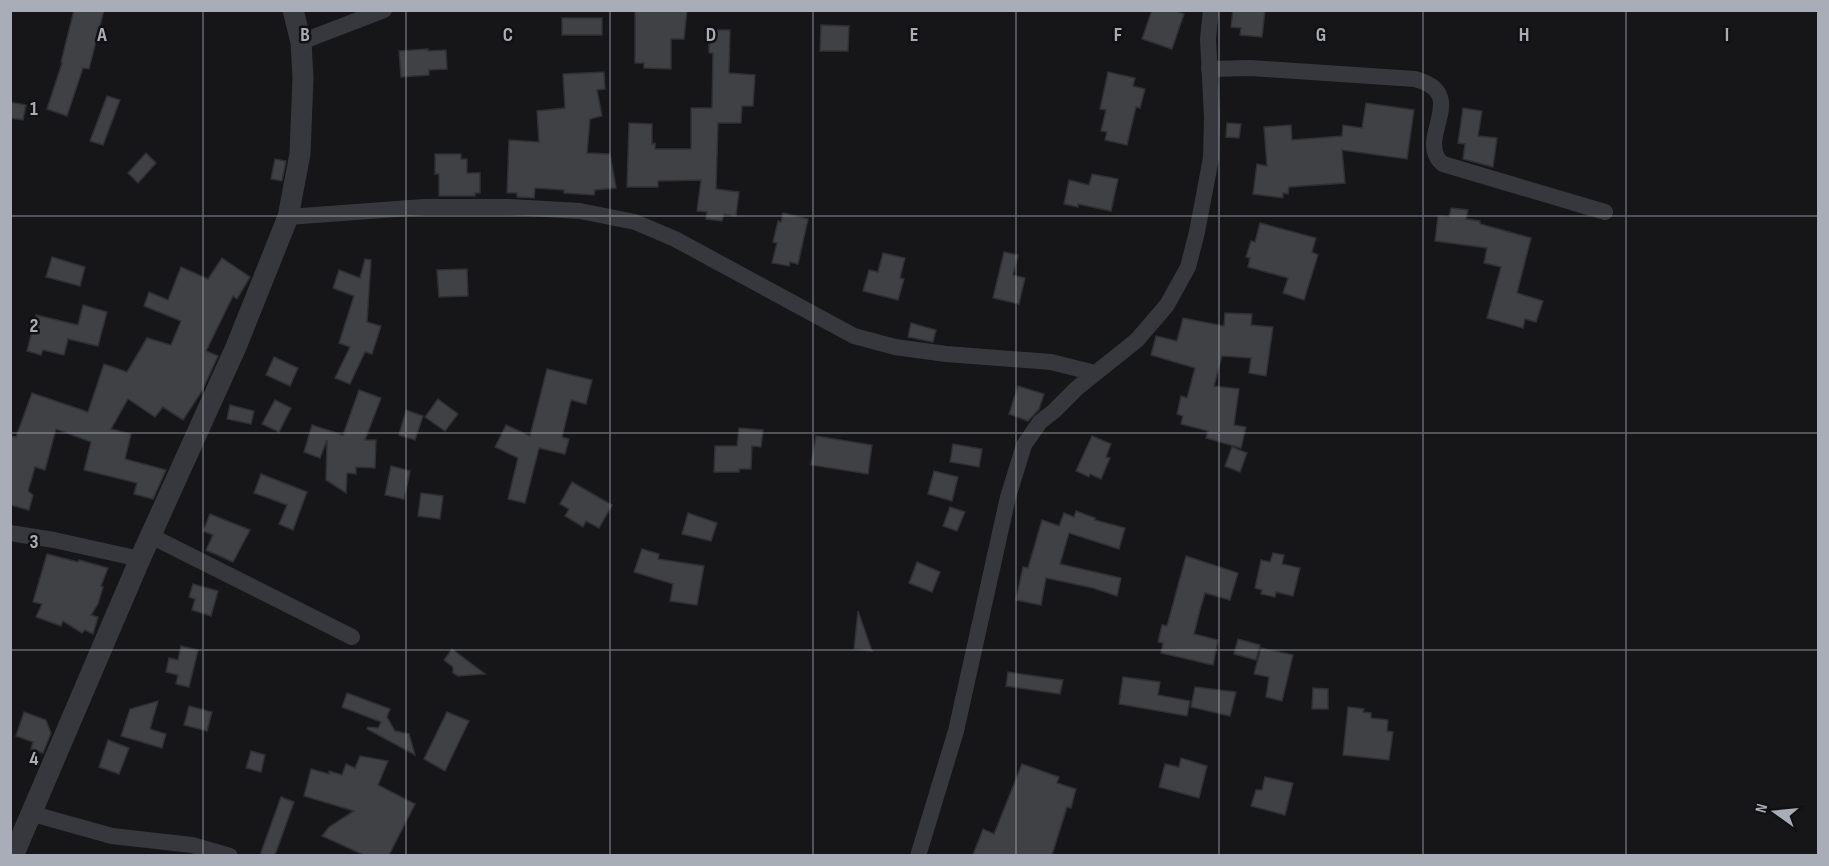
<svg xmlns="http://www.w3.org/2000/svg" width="1829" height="866" font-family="'Sofia Sans Condensed',sans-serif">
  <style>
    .building { fill: #404145; stroke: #303034; stroke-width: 1.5 }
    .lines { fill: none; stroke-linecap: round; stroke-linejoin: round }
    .minor { stroke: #37383d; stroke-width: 16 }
    .tertiary { stroke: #37383d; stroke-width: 21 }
    .grid { fill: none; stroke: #a8adb8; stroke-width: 1.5; stroke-opacity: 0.55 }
    .grid-label { font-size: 20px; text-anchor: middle; font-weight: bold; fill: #a8adb8; stroke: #111113; stroke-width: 5; stroke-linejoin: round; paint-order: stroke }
  </style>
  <rect width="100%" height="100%" fill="#161618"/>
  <g class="building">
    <polygon points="74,10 104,10 89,69 83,68 67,116 47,109 62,63 61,62"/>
    <polygon points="635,10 687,10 684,39 671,39 671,69 644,68 644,63 635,63"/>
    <polygon points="1152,10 1174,10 1184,14 1172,49 1142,39"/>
    <polygon points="1233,10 1265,10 1262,37 1240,35 1241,28 1231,27"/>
    <rect x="562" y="18" width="40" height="17"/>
    <polygon points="821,25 849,26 848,51 820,51"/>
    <polygon points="709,30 730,30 729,73 755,75 753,106 742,106 741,123 718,123 716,189 739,192 736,216 724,214 722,221 706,219 707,212 697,211 701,180 658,181 658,187 627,187 629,123 652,124 652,144 655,143 655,149 691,149 691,108 712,108 713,53 709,53"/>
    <polygon points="428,49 428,51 446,50 447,69 429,70 429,75 401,77 399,51"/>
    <polygon points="604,72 605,89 597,90 602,116 590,119 587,153 610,154 616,188 595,190 594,195 564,193 564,190 535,188 534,198 517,197 517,193 507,193 509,140 539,142 537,111 565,108 563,74"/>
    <polygon points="1108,72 1135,78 1133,86 1145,89 1140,108 1136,107 1127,145 1105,140 1107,132 1101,131 1106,110 1100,109"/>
    <polygon points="107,96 120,100 103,145 90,141"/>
    <polygon points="10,102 26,105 23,120 10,118"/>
    <polygon points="1366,103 1414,110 1407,159 1342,150 1345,183 1289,187 1288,194 1283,193 1283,198 1253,194 1257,164 1267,166 1264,127 1291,125 1292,140 1342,136 1343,125 1362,128"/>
    <polygon points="1463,108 1482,111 1478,136 1497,138 1493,167 1463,159 1465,144 1458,143"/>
    <polygon points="1227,123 1241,124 1239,138 1226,137"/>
    <polygon points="146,153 156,163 138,183 128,173"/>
    <polygon points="435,154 461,154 461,159 467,159 467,173 480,173 480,193 475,193 475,196 439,196 439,174 435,174"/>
    <polygon points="275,159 286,161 282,181 271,179"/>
    <polygon points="1092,174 1118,179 1111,211 1078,204 1078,207 1064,204 1069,180 1089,185"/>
    <polygon points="1451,208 1468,210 1466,219 1480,221 1480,224 1531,238 1517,293 1543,301 1536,322 1525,319 1523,328 1487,318 1501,267 1484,263 1487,248 1435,241 1438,216 1449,217"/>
    <polygon points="783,213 808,219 798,264 790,262 789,266 772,263 777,243 773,242 778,221 781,222"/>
    <polygon points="1260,223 1316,238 1312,252 1318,255 1304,300 1283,293 1288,278 1248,267 1250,258 1246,257 1251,241 1255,242"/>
    <polygon points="1004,252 1018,255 1013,275 1025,278 1019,304 993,298"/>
    <polygon points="883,253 905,258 900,278 904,279 898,300 863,291 869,270 878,272"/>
    <polygon points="52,257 85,267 80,286 46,277"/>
    <polygon points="222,258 250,277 237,299 233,296 206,351 218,356 202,391 183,420 163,407 155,417 128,399 111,429 131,434 125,459 166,470 153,499 134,494 137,483 84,470 91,442 56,429 45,470 35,467 28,491 33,495 29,510 10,505 10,436 16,437 32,393 88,412 104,364 127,372 147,338 171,345 181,321 144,306 149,292 168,300 181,267 208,279"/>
    <polygon points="365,259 371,260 367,322 381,326 372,354 365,352 350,384 335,378 350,347 339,343 354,296 333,288 339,270 360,278"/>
    <polygon points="467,269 468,296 439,297 437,270"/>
    <polygon points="83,305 107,312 98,346 68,339 64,355 43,350 41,355 27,351 36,315 78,325"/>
    <polygon points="1225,313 1252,314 1251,325 1273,327 1266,376 1249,373 1251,358 1222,356 1214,386 1239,389 1234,425 1246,427 1241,448 1206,438 1208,431 1181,424 1183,416 1177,414 1181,396 1187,398 1195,368 1151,355 1156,336 1177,341 1183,318 1224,326"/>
    <polygon points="911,323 936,330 933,342 908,337"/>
    <polygon points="274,357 298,368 290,386 266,375"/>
    <polygon points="547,369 592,380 586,404 571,400 562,437 569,439 565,454 539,448 525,503 508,499 518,458 495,447 506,425 530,436"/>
    <polygon points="1018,386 1044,394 1039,409 1028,421 1009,414"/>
    <polygon points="359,390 381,398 365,440 376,440 375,468 356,467 356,474 347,473 346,493 326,480 327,440 320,458 304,452 312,425 343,435"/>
    <polygon points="438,399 458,414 445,431 425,417"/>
    <polygon points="275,400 291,408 279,432 262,424"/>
    <polygon points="230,405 254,411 251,424 227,419"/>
    <polygon points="406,410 423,416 415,440 399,435"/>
    <polygon points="739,428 763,430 761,447 752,446 751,469 739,469 739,472 714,472 715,446 737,446"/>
    <polygon points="816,436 872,445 868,474 811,465"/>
    <polygon points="1092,436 1111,444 1106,457 1110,458 1101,479 1090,474 1089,477 1076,471"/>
    <polygon points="953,444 982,449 979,467 950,462"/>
    <polygon points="1232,447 1247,453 1240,472 1225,466"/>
    <polygon points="391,466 410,471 404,499 385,495"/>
    <polygon points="934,471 958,477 952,501 928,494"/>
    <polygon points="261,474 307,492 293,530 279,524 287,505 254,493"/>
    <polygon points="572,482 612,505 599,528 586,521 583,527 565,516 569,509 560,504"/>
    <polygon points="421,493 443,496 440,519 418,516"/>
    <polygon points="950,507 965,512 957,531 943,526"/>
    <polygon points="1076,511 1095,518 1095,520 1125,528 1119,549 1069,533 1060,564 1121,578 1117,596 1093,588 1046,578 1041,605 1016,600 1023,567 1028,568 1042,520 1059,526 1064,513 1074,517"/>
    <polygon points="688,513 717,523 711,541 682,534"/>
    <polygon points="210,514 250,530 233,562 206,550 213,535 203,531"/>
    <polygon points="642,549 659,554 658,559 704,566 697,605 670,601 673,584 634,572"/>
    <polygon points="1273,553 1284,555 1282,564 1300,568 1293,596 1276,592 1275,597 1261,594 1262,590 1255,588 1261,560 1270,562"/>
    <polygon points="47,554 78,562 79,560 108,568 101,586 103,587 98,604 91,615 98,617 93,634 85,630 82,633 63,621 61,626 36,617 42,604 33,602"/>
    <polygon points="1186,556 1238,573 1230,600 1205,593 1200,610 1194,634 1218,640 1213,665 1161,653 1163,643 1158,642 1162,625 1167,626"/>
    <polygon points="917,562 940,572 932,592 909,583"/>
    <polygon points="193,584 218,591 211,616 192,610 195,599 189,597"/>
    <polygon points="858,611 872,651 854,649"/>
    <polygon points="1238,639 1260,645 1256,660 1234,654"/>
    <polygon points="181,646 198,650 189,687 176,684 178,675 166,672 169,658 178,660"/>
    <polygon points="1261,648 1293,655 1282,701 1266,697 1269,677 1254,674"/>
    <polygon points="452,649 485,674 458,676 453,673 453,667 444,660"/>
    <polygon points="1008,672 1063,680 1060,694 1006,686"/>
    <polygon points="1123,677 1160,682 1158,695 1190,701 1187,716 1119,704"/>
    <polygon points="1195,687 1236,692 1230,716 1191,707"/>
    <polygon points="1313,688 1328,689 1328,709 1312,709"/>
    <polygon points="347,693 390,709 387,717 395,731 409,734 415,755 367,729 368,727 378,728 381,722 342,707"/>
    <polygon points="158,701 150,729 166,734 162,748 121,736 130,709"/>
    <polygon points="189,706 212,712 207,731 184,725"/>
    <polygon points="1348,707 1364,709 1363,712 1371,713 1371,718 1388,720 1387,731 1393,732 1389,760 1343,755"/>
    <polygon points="24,712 46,720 51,733 43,753 31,749 33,742 16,736"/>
    <polygon points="447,712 469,721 445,771 424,759"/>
    <polygon points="108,740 129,748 119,774 99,767"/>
    <polygon points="251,751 265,755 261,772 246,768"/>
    <polygon points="360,756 388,761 378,785 415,804 389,855 364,855 322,836 329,827 354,811 304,796 311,769 329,774 329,771 342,775 346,764 355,768"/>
    <polygon points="1181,758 1207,766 1199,798 1159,787 1165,764 1179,767"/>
    <polygon points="1022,764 1059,777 1057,783 1076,789 1071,808 1067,807 1052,855 973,855 983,829 994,834"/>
    <polygon points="1265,777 1293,783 1285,815 1251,806 1256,790 1262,790"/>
    <polygon points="281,797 294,802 275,855 260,855"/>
  </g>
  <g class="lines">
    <g class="minor">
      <polyline points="301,42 384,10"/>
      <path d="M1209,69L1250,68L1415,79C1467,93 1423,131 1437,157C1438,160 1441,162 1443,164L1605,212"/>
      <polyline points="288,217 424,207 510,207 580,211 635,222 675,239 854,336 895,347 946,354 1051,362 1095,373"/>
      <polyline points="10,533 54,540 140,559"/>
      <polyline points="151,536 352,637"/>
      <polyline points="33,814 112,836 192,845 230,856"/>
      <polyline points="918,856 956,731 1008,497 1024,445 1040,422 1054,411 1077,388 1137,340 1167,305 1188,267 1197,232 1211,158 1212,117 1208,39 1211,10"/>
    </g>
    <polyline class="tertiary" points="13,856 140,559 236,347 288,217 300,154 303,78 301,42 293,10"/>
  </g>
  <path class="grid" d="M203,10V856M406,10V856M610,10V856M813,10V856M1016,10V856M1219,10V856M1423,10V856M1626,10V856M10,216H1818M10,433H1818M10,650H1818"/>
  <g class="grid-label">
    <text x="102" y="41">A</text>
    <text x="305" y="41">B</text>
    <text x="508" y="41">C</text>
    <text x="711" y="41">D</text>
    <text x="914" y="41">E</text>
    <text x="1118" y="41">F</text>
    <text x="1321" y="41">G</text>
    <text x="1524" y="41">H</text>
    <text x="1727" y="41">I</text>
    <text x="34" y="115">1</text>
    <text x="34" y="332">2</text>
    <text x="34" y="548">3</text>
    <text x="34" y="765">4</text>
  </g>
  <rect width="1829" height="866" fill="none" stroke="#a8adb8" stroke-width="24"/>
  <g transform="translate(1775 812) rotate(285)" stroke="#111113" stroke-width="4.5" paint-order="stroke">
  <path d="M0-4.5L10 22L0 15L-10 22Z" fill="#a8adb8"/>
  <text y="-9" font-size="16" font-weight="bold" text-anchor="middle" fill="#a8adb8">N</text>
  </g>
</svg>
